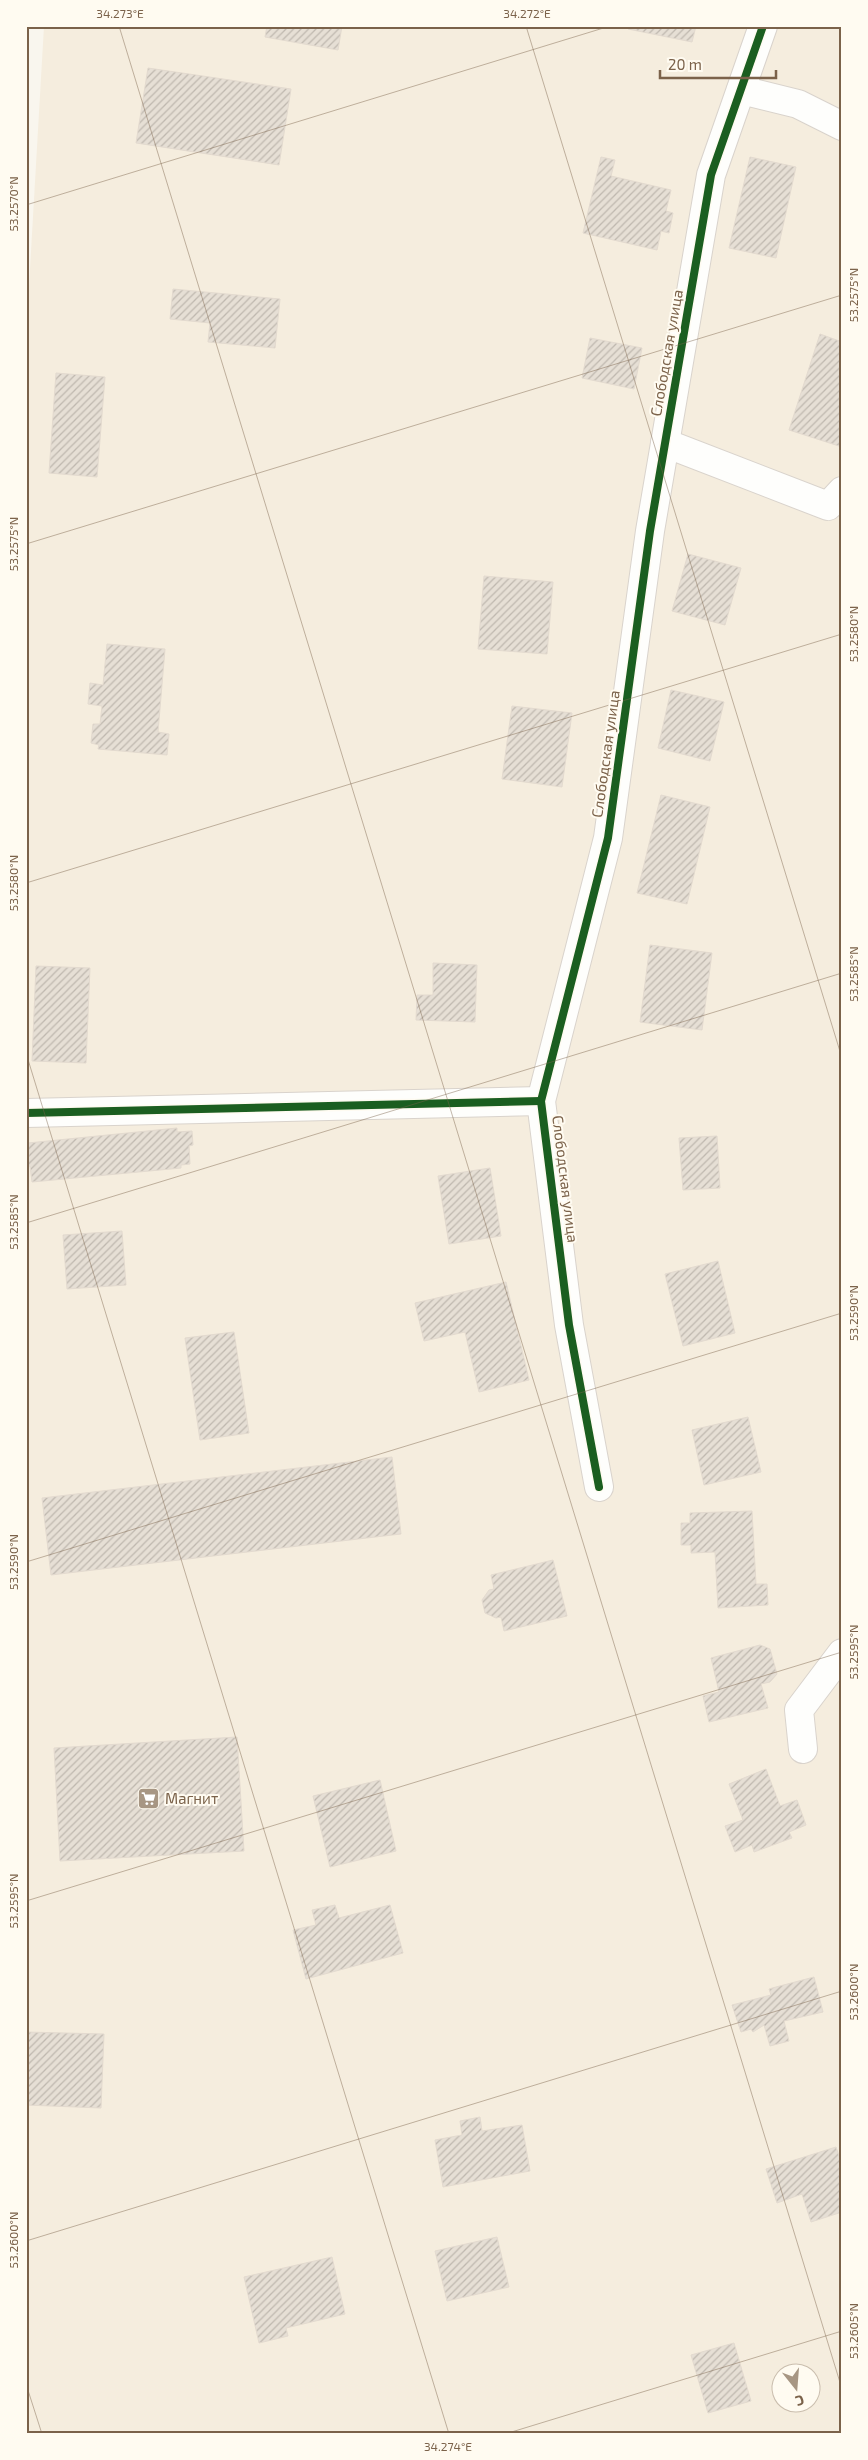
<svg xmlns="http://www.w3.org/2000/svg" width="868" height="2460" font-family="'Exo 2',sans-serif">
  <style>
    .residential { fill: #f5edde; fill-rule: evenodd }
    .building { fill: url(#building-hatch); stroke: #e3dacf }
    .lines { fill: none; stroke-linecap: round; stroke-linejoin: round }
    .minor-casing { stroke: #d9d3cc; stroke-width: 30 }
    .minor { stroke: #fefefc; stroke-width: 28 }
    .cycleway-casing { stroke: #fffbf1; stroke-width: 11 }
    .cycleway { stroke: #1b5e20; stroke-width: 8 }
    .ticks { fill: none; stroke: #7b624a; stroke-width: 1; stroke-opacity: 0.45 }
    .labels { text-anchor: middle; stroke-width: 4; stroke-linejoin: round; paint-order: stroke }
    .street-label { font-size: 15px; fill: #7b624a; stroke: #fffbf1 }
    .poi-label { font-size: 15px; fill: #7b624a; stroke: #fffbf1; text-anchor: start }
    .neatline { fill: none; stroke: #7b624a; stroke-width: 2 }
    .ticks-label { font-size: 12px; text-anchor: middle; fill: #7b624a }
  </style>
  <defs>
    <pattern id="building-hatch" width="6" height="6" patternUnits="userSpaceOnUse" patternTransform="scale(1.25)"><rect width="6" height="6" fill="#e6dfd5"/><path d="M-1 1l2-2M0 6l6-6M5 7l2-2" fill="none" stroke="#bfb8af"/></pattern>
  </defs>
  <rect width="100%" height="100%" fill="#f9f6ee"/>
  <path class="residential" d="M44,26H842V2434H26V338ZM780,2372H810V2402H780Z"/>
  <g class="building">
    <polygon points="267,26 342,26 338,50 265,37"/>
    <polygon points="629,26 696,26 692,42 628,29"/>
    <polygon points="148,68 291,89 279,165 136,143"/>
    <polygon points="601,157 615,160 611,176 671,190 666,211 673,213 669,233 661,231 657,250 583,233"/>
    <polygon points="750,157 796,167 776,258 729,248"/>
    <polygon points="173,289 280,299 275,348 208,342 210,323 170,319"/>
    <polygon points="820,334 842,342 842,447 789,430"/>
    <polygon points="590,338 642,348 634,389 582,378"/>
    <polygon points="56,373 105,377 97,477 49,473"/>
    <polygon points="688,554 741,568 725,625 672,611"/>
    <polygon points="484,576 553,582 547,654 478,649"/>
    <polygon points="107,644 165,649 158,732 169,734 167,755 98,749 99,745 91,743 93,724 100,724 102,706 88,704 90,683 103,685"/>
    <polygon points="671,690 724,702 710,761 658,748"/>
    <polygon points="512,706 572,713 562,787 502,779"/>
    <polygon points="661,795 710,807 687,904 637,893"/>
    <polygon points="650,945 712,953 702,1030 640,1022"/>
    <polygon points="433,963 477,965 475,1022 416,1020 417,995 433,995"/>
    <polygon points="36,966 90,968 86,1063 32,1061"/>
    <polygon points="177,1128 177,1132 192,1131 193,1145 189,1146 190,1164 181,1165 181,1168 32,1182 30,1166 26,1166 26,1158 29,1157 28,1143"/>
    <polygon points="717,1136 720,1188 683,1190 679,1138"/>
    <polygon points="490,1168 501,1236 449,1244 438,1176"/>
    <polygon points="122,1231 126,1285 67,1289 63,1235"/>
    <polygon points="718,1261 735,1333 683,1346 665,1274"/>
    <polygon points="506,1282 529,1380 479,1392 465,1332 424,1341 415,1303"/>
    <polygon points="234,1332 249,1433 200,1440 185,1338"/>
    <polygon points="748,1417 761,1472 704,1485 692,1430"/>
    <polygon points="392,1457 401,1534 51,1575 42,1498"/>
    <polygon points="752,1511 756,1584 767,1584 768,1605 718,1608 715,1552 691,1553 691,1545 681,1545 681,1523 690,1523 690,1513"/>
    <polygon points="553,1560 567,1616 504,1631 501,1617 496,1618 485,1613 482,1600 489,1590 494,1589 491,1575"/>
    <polygon points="760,1645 770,1649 777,1674 770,1682 761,1684 768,1708 709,1722 703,1696 719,1692 711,1658"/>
    <polygon points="237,1737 244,1851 60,1861 54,1748"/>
    <polygon points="766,1769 780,1806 797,1800 806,1825 789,1832 792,1838 754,1852 752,1845 735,1852 725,1826 743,1820 729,1784"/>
    <polygon points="380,1780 396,1851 330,1867 313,1796"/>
    <polygon points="335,1905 339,1918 390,1905 403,1953 306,1979 293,1930 316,1925 312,1910"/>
    <polygon points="814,1977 823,2012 784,2021 789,2041 770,2046 764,2025 753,2032 751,2029 741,2032 732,2005 771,1995 769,1989 776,1987"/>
    <polygon points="26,2032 104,2034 101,2108 26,2105"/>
    <polygon points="480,2117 482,2131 522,2125 530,2171 443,2187 435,2140 462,2135 460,2121"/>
    <polygon points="836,2147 842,2164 842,2212 811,2222 802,2194 777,2203 766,2169"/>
    <polygon points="497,2237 509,2287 447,2301 435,2251"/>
    <polygon points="332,2257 345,2314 286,2328 288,2336 259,2343 244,2277"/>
    <polygon points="734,2343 751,2401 708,2413 691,2355"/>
  </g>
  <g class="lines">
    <defs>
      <g id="minor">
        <polyline points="741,90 798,104 842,126"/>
        <polyline points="665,443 828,506 842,491"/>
        <polyline points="26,1113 541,1101"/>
        <polyline points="599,1487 569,1325 541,1101 608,838 650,531 711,175 763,26"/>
        <polyline points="803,1749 799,1710 842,1653"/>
      </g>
    </defs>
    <use href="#minor" class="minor-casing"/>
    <use href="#minor" class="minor"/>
    <defs>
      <g id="cycleway">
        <polyline points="26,1113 541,1101"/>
        <polyline points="599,1487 569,1325 541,1101 608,838 650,531 711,175 763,26"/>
      </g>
    </defs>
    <use href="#cycleway" class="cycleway-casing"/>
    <use href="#cycleway" class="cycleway"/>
  </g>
  <path class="ticks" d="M119,26L842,2389M526,26L842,1058M26,205L610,26M26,544L842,295M26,883L842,634M26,1053L449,2434M26,1223L842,973M26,1562L842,1313M26,1901L842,1652M26,2241L842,1991M26,2384L42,2434M505,2434L842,2331"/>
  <defs>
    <symbol id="supermarket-square" viewBox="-11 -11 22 22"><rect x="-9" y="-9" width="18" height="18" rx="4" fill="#a79683" stroke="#fffbf1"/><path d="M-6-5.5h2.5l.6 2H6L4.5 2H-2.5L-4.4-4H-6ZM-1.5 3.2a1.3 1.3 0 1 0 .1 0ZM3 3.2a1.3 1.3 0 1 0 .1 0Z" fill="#fff"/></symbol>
  </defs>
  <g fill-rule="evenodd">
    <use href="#supermarket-square" x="136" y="1786" width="25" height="25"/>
  </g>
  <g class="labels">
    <g class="street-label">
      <text transform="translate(667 353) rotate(-80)" y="5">Слободская улица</text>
      <text transform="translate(606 754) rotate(-82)" y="5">Слободская улица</text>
      <text transform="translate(565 1179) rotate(83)" y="5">Слободская улица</text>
    </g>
    <g class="poi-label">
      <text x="165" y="1804">Магнит</text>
    </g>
  </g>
  <rect width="868" height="2460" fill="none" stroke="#fffbf1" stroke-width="55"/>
  <g transform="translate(796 2388) rotate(163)"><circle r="24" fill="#fffbf1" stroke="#cabeae"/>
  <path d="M0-4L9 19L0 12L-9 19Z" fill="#a79683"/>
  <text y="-8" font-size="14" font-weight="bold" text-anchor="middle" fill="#7b624a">С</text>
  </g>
  <path d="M660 70v8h116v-8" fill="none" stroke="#7b624a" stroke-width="2.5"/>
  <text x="668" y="70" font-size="15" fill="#7b624a" stroke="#fffbf1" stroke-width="4" paint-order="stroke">20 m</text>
  <rect x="28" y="28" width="812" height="2404" class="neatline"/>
  <g class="ticks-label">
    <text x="120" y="18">34.273°E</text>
    <text x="527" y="18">34.272°E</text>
    <text transform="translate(14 204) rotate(-90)" y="4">53.2570°N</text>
    <text transform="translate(854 295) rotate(-90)" y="4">53.2575°N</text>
    <text transform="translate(14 544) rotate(-90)" y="4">53.2575°N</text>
    <text transform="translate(854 634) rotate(-90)" y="4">53.2580°N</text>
    <text transform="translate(14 883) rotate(-90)" y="4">53.2580°N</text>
    <text transform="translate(854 974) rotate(-90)" y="4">53.2585°N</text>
    <text transform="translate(14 1222) rotate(-90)" y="4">53.2585°N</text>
    <text transform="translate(854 1313) rotate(-90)" y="4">53.2590°N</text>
    <text transform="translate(14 1562) rotate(-90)" y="4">53.2590°N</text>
    <text transform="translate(854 1652) rotate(-90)" y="4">53.2595°N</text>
    <text transform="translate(14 1901) rotate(-90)" y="4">53.2595°N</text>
    <text transform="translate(854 1992) rotate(-90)" y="4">53.2600°N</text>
    <text transform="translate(14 2240) rotate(-90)" y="4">53.2600°N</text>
    <text transform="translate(854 2331) rotate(-90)" y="4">53.2605°N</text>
    <text x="448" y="2451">34.274°E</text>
  </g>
</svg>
